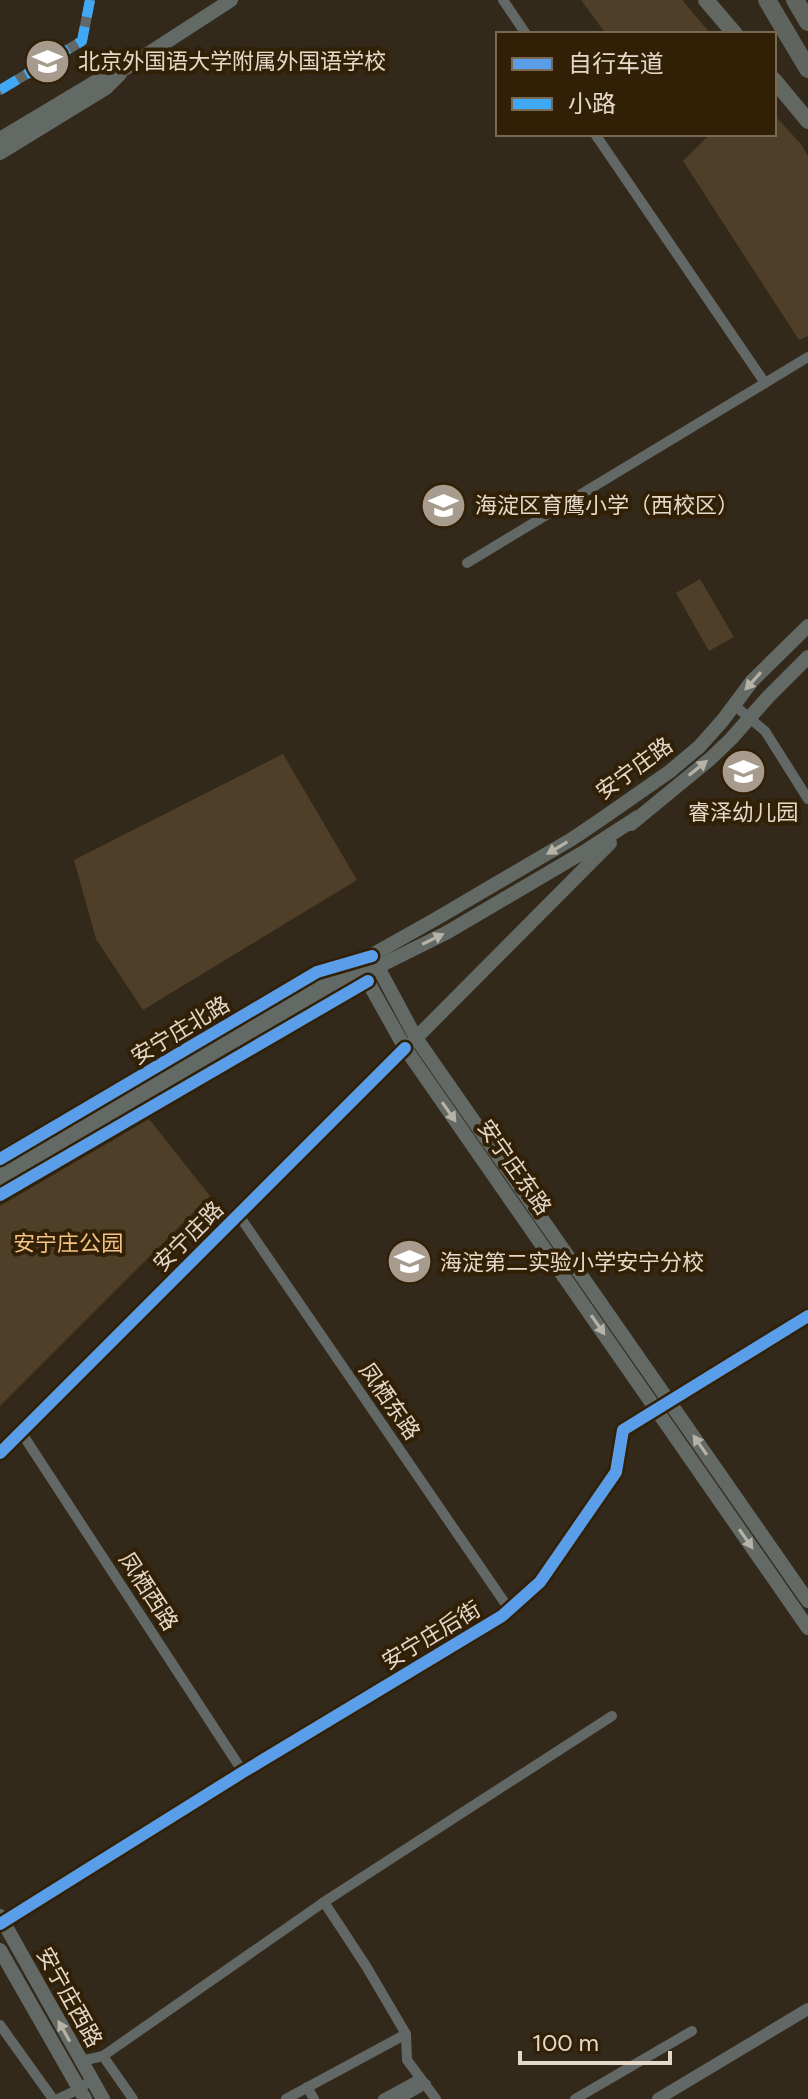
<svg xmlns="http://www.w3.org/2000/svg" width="808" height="2099" font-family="Figtree,'Noto Sans SC',sans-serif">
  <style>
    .green { fill: #4f3f28 }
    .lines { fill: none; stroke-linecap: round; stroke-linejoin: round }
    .minor { stroke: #626866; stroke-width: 10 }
    .tertiary { stroke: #626866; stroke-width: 12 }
    .secondary { stroke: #636a66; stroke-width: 14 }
    .primary { stroke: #626762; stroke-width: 16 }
    .motorway { stroke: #60645e; stroke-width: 18 }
    .quiet { stroke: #3fa9f5; stroke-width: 10; stroke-dasharray: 20 10; stroke-linecap: butt }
    .cycleway-casing { stroke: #322006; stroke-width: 17 }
    .cycleway { stroke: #5a9eea; stroke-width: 12 }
    .oneway { fill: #b7b2a6 }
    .labels { text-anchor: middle; stroke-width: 8; stroke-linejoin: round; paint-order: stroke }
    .poi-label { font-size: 22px; fill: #e4d8c9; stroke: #322006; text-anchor: start }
    .street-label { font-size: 22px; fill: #e4d8c9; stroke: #322006 }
    .park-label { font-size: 22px; fill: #f5c383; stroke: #322006 }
  </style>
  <rect width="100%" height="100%" fill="#32291a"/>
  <g class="green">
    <polygon points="581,0 682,0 711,34 606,34"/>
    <polygon points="774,115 801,144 808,156 808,336 799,340 683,161 710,134 774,134"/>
    <polygon points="700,579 734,637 709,651 676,593"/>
    <polygon points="283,754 357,880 143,1010 96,939 74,860"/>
    <polygon points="149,1119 210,1196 0,1406 0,1206"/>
  </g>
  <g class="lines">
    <g class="minor">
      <polyline points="503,0 526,34"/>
      <polyline points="0,90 82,41 90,0"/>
      <polyline points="595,134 765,383"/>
      <polyline points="467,563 808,357"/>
      <polyline points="734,705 765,731 808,799"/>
      <polyline points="238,1214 509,1609"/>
      <polyline points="21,1432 243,1772"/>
      <polyline points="324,1902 366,1966 406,2034 407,2060 436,2099"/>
      <polyline points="3,1922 243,1772 502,1616 540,1582 616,1472 623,1430 808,1316"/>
      <polyline points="0,2025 53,2099"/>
      <polyline points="103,2056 133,2099"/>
      <polyline points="81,2061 103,2056 324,1902 612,1716"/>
      <polyline points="307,2087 314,2099"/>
      <polyline points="58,2099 79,2089 91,2080"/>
      <polyline points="286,2099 406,2034"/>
      <polyline points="383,2099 420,2079"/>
      <polyline points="399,2099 426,2084"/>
      <polyline points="575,2099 692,2031"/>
    </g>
    <g class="tertiary">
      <polyline points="0,1453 410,1043"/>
      <polyline points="658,2099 808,2009"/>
    </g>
    <g class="secondary">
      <polyline points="0,139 100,79 126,68 231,0"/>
      <polyline points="0,153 106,88 120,74"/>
      <polyline points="631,824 710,759 731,739 768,697 808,657"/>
      <polyline points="372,956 416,1038 808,1601"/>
      <polyline points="358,964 405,1048 808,1628"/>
      <polyline points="416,1038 610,843"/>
      <polyline points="0,1171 331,978 434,920 572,839 603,818 669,772 699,747 723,720 752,681 808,626"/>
      <polyline points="0,1186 258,1031 335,988 446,933 587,850 638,817"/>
      <polyline points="0,1916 103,2099"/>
      <polyline points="0,1950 85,2099"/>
    </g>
    <g class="primary">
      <polyline points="706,0 735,34"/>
      <polyline points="774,80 808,121"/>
    </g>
    <g class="motorway">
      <polyline points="767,0 808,69"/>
      <polyline points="795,0 808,22"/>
    </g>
    <polyline class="quiet" points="0,90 82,41 90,0"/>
    <defs>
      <g id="cycleway">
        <polyline points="0,1159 317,972 372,956"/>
        <polyline points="0,1195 368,981"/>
        <polyline points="0,1453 405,1048"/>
        <polyline points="0,1924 243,1772 502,1616 540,1582 616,1472 623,1430 808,1316"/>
      </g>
    </defs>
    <use href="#cycleway" class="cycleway-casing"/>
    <use href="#cycleway" class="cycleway"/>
  </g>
  <defs><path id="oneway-solid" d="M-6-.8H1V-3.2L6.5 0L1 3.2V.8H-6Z" transform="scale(2)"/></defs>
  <g class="oneway">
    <use href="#oneway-solid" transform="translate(753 681) rotate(132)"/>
    <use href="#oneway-solid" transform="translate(698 768) rotate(-39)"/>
    <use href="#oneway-solid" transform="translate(557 848) rotate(149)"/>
    <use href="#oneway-solid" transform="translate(433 939) rotate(-26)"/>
    <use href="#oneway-solid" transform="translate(449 1112) rotate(55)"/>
    <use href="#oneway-solid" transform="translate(598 1325) rotate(55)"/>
    <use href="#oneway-solid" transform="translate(700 1445) rotate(-125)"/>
    <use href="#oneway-solid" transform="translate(746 1539) rotate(55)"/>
    <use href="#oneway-solid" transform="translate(64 2031) rotate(-119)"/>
  </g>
  <defs>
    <symbol id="school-disc" viewBox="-11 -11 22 22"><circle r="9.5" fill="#a69b8c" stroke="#322006"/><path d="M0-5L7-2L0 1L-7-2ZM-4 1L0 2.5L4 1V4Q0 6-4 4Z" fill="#fff"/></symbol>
  </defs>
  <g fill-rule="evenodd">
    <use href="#school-disc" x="22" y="36" width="51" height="51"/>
    <use href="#school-disc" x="418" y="480" width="51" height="51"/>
    <use href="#school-disc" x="718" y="746" width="51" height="51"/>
    <use href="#school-disc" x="384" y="1236" width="51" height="51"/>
  </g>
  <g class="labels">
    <g class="poi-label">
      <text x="78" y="69">北京外国语大学附属外国语学校</text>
      <text x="475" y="513">海淀区育鹰小学（西校区）</text>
      <text x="743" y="820" text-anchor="middle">睿泽幼儿园</text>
      <text x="440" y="1270">海淀第二实验小学安宁分校</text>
    </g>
    <g class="street-label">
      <text transform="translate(634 768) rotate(-36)" y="8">安宁庄路</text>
      <text transform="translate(180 1030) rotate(-31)" y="8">安宁庄北路</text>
      <text transform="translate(515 1167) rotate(55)" y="8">安宁庄东路</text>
      <text transform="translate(188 1236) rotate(-45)" y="8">安宁庄路</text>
      <text transform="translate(390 1401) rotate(55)" y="8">凤栖东路</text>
      <text transform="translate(149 1591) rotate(57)" y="8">凤栖西路</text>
      <text transform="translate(431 1635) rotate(-31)" y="8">安宁庄后街</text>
      <text transform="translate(70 1997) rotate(61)" y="8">安宁庄西路</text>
    </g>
    <g class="park-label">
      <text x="68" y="1251">安宁庄公园</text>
    </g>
  </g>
  <rect x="496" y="32" width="280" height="104" fill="#322006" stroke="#796a54" stroke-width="2"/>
  <rect x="512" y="58" width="40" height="12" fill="#5a9eea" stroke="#796a54" stroke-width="2"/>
  <text x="568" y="72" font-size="24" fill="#e4d8c9">自行车道</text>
  <rect x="512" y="98" width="40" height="12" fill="#3fa9f5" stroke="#796a54" stroke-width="2"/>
  <text x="568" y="112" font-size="24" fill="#e4d8c9">小路</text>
  <path d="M520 2051v12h150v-12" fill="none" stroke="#e4d8c9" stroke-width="4"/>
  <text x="532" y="2051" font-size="24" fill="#e4d8c9" stroke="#322006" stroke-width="6" paint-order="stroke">100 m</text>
</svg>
